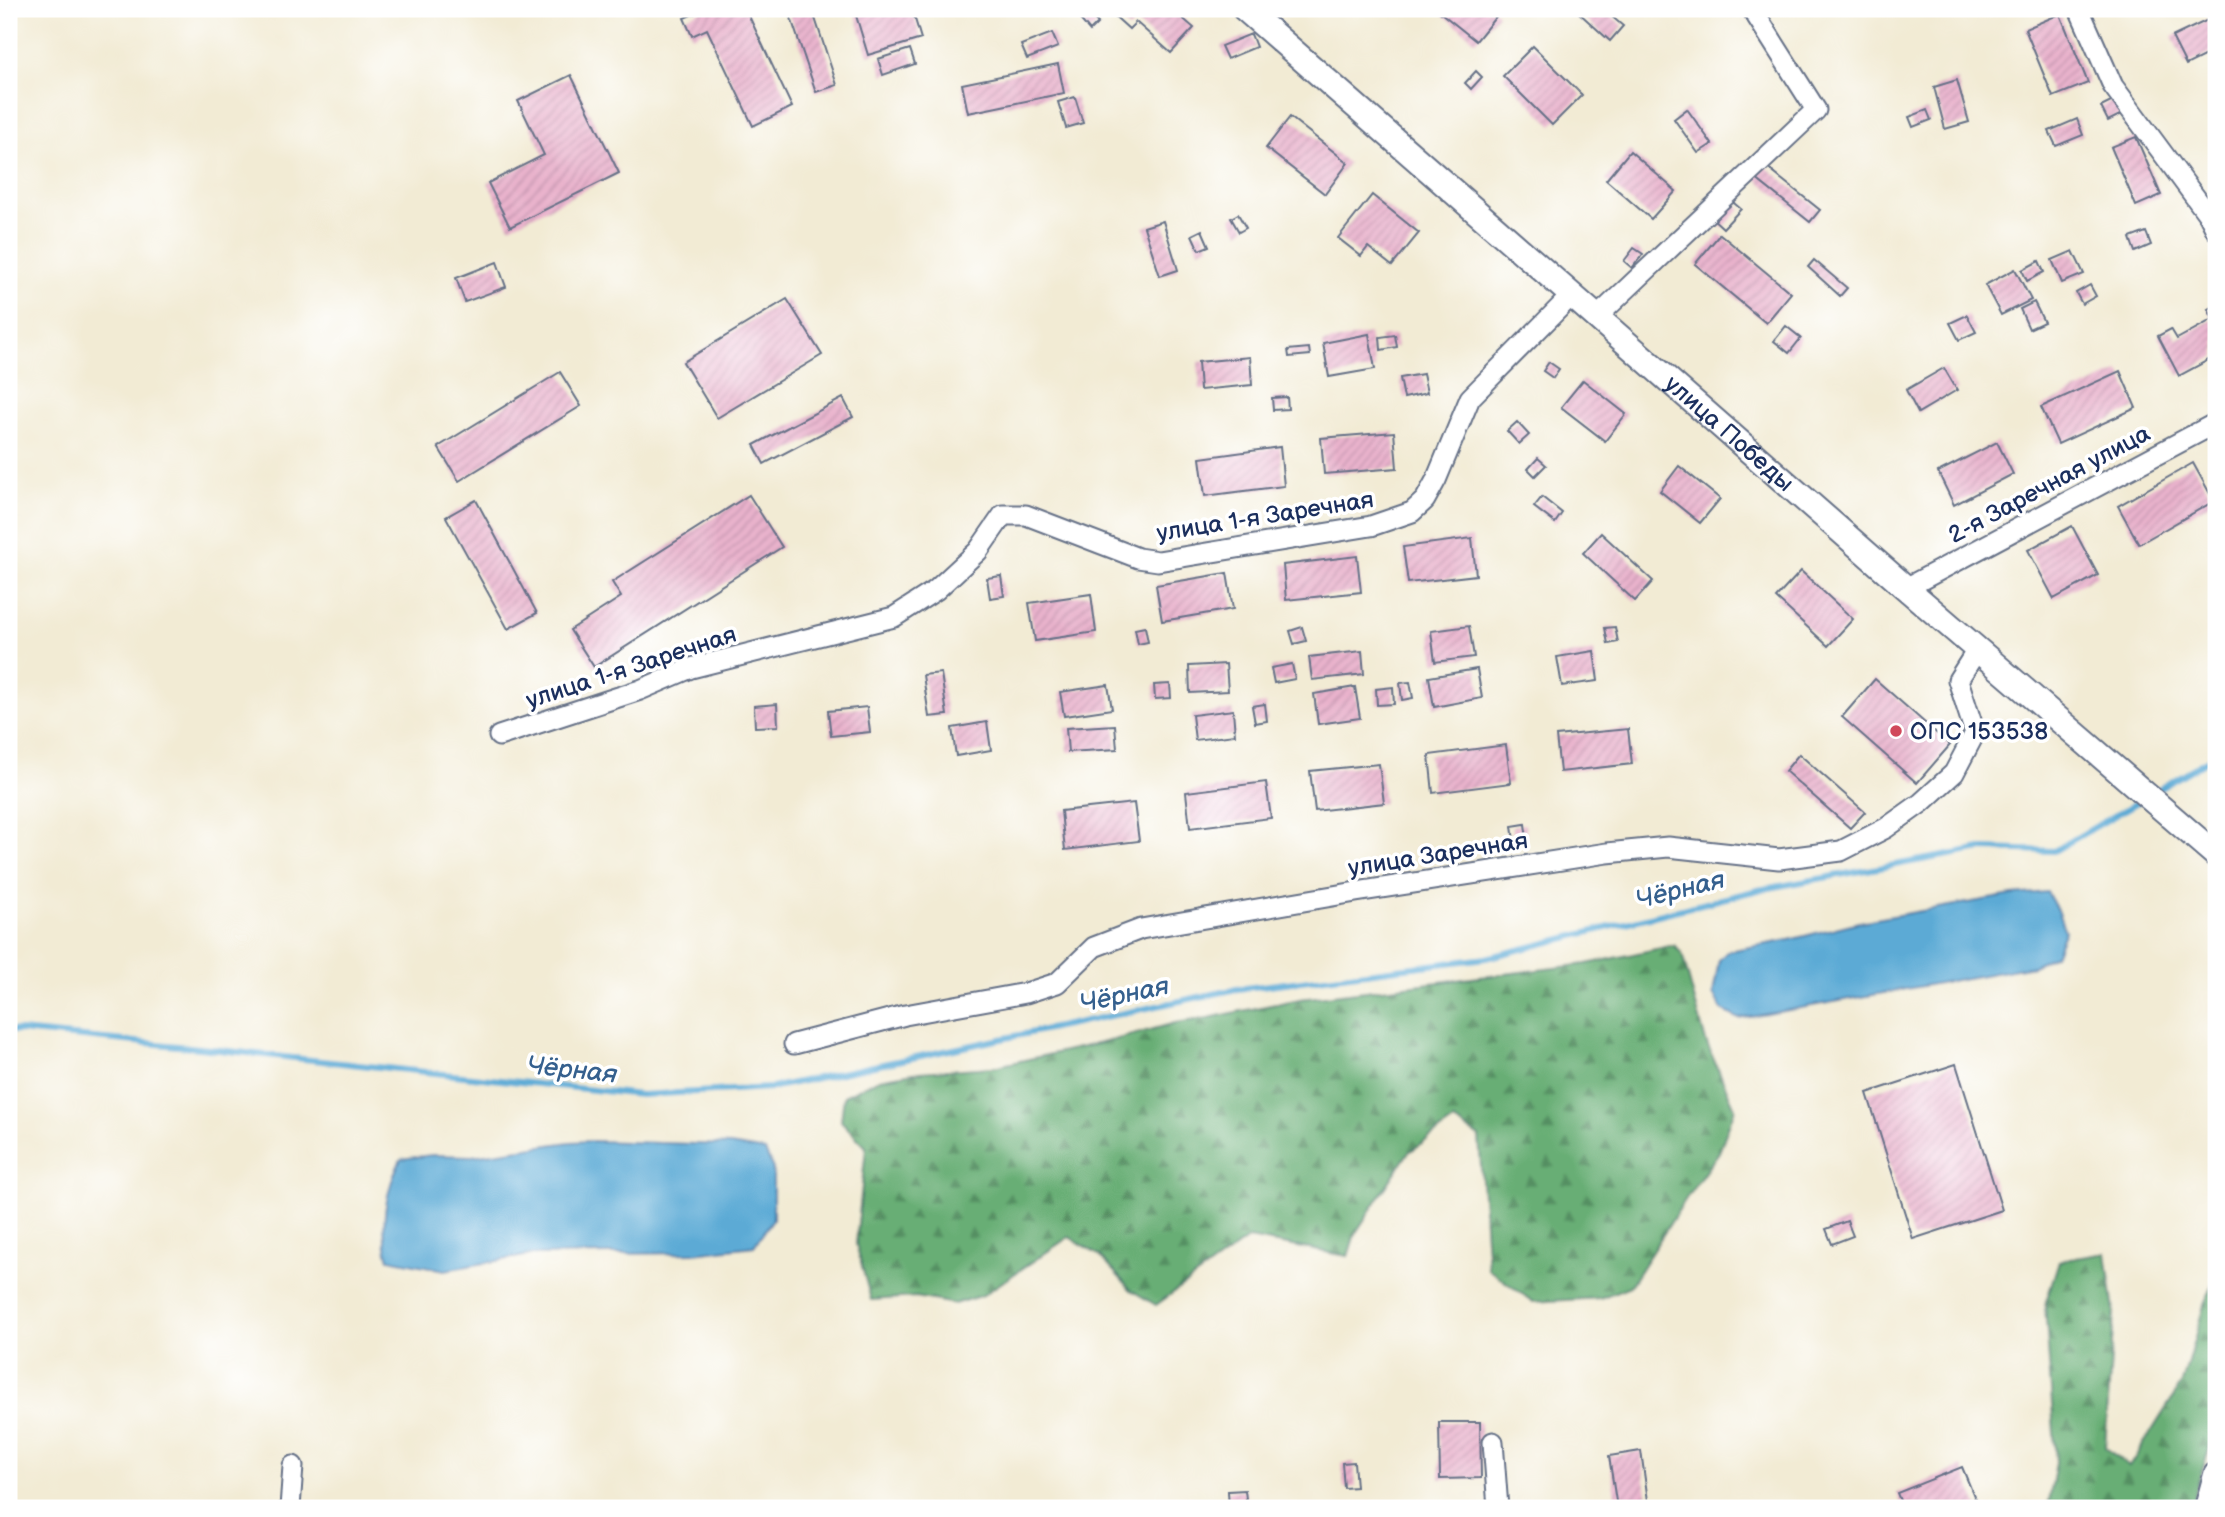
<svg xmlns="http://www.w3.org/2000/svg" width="2225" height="1517" font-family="'Balsamiq Sans',sans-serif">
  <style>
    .forest { fill: url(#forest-firs); stroke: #416e69; stroke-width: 2 }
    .water { fill: #5caad5; stroke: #3c6c9a; stroke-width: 2 }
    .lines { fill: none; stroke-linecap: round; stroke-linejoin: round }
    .stream { stroke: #5caad5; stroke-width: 6 }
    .building { fill: url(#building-hatch) }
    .minor-casing { stroke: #667187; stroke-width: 23 }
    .tertiary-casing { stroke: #667187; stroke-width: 28 }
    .minor { stroke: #fff; stroke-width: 19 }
    .tertiary { stroke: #fff; stroke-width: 24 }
    .poi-dot { fill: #d1495b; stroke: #fff; stroke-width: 2.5 }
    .labels { text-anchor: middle; stroke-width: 7; stroke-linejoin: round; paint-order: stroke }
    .street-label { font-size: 24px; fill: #1b2f5e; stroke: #fff }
    .poi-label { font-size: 24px; fill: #1b2f5e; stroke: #fff; text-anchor: start }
    .water-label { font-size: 26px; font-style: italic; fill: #35608e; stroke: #fff }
  </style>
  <defs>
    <pattern id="forest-firs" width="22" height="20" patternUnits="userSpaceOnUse" patternTransform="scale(1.75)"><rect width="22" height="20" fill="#67ae74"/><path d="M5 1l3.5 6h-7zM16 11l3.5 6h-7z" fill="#548e62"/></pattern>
    <pattern id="building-hatch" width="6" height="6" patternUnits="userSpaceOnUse" patternTransform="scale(1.75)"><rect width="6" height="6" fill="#e9b2cc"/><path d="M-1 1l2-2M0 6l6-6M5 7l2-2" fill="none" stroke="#c799b2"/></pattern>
  </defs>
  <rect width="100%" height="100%" fill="#fff"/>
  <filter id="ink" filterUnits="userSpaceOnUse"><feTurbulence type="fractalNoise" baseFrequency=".0143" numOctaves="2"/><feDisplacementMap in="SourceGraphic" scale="14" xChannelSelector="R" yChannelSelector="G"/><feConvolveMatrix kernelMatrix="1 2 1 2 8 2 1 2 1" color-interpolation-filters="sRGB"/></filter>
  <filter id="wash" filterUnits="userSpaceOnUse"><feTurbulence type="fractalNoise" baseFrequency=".00686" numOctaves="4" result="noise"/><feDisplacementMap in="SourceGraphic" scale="28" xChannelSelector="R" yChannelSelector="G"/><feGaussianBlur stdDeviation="1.57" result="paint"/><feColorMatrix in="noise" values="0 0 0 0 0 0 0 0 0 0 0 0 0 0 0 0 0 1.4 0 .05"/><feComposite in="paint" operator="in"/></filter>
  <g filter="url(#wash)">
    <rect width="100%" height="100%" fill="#f2ebd4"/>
    <g class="forest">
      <polygon points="1674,945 1682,954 1706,1042 1735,1108 1719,1152 1687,1197 1630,1286 1600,1298 1533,1302 1488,1269 1479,1137 1454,1121 1408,1153 1355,1234 1348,1256 1249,1238 1156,1305 1131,1290 1100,1256 1069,1237 983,1295 954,1304 916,1297 871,1300 856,1244 866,1147 841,1121 844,1096 879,1079 919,1072 993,1067 1114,1040 1175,1023 1208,1018 1300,999 1587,964"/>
      <polygon points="2106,1253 2114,1312 2105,1447 2129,1467 2182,1383 2204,1305 2216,1278 2216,1429 2197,1486 2193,1508 2048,1508 2056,1462 2045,1304 2059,1261"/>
    </g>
    <g class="water">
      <polygon points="2047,892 2057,910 2065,931 2055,955 2033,966 1739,1019 1722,1010 1713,994 1719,960 1728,951 1789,940 1859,922 2012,895"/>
      <path d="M593,1141L730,1145L765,1151L773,1169V1219L754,1246L693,1253L530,1255L445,1270L389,1259C379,1227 386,1189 401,1159L432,1155L472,1156L570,1142Z"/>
    </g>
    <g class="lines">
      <g class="stream">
        <polyline points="2152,793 2216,755"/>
        <polyline points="9,1030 210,1049 641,1095 770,1088 1237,989 1486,958 1758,890 1982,849 2054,851 2143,799"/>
      </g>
    </g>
    <g id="blocks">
      <g class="building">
        <polygon points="705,9 754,9 747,12 792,107 753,126 707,29 692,36 684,18"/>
        <polygon points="788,9 812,9 837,85 816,92"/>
        <polygon points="854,9 912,9 921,39 868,55"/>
        <polygon points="1111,9 1172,9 1194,28 1171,53 1136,22 1129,29 1109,11"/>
        <polygon points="1436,9 1493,9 1498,14 1476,41"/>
        <polygon points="1579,9 1603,9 1623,26 1610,41 1577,11"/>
        <polygon points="1085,10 1098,23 1090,31 1078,17"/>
        <polygon points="2060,14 2088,83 2053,97 2025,29"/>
        <polygon points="2216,16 2216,50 2186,65 2172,37"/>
        <polygon points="1052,33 1058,47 1027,59 1021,45"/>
        <polygon points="1251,34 1256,47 1227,59 1221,46"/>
        <polygon points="1533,46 1582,95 1552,125 1503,76"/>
        <polygon points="910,49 915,64 883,75 878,59"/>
        <polygon points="1058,64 1064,93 968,113 962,84"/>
        <polygon points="1476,71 1482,77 1471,89 1465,83"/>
        <polygon points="571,75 619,173 510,227 488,183 544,155 518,101"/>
        <polygon points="1957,80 1969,122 1945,129 1934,87"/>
        <polygon points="1075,97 1083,123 1066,128 1058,102"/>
        <polygon points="2117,99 2124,113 2108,121 2101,107"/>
        <polygon points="1687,109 1712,144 1698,153 1674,119"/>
        <polygon points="1927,110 1931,120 1913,127 1909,117"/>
        <polygon points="1290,117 1348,163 1325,194 1266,148"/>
        <polygon points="2077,119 2083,135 2056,146 2049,131"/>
        <polygon points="2136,137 2161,195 2136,206 2111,147"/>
        <polygon points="1630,151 1676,191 1651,219 1606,180"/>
        <polygon points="1765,166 1820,210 1810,222 1755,178"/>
        <polygon points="1372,195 1419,233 1392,266 1368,247 1361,256 1338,238"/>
        <polygon points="1728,198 1741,209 1723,228 1711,217"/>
        <polygon points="1238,214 1246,228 1239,232 1231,218"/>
        <polygon points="1163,221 1178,270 1160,276 1144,227"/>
        <polygon points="1202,230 1209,246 1199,250 1192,235"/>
        <polygon points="2146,232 2151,245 2135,252 2130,238"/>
        <polygon points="1720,234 1791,293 1766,323 1695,264"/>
        <polygon points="1634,248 1643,254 1632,268 1624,261"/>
        <polygon points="2073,251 2084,274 2062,283 2052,260"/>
        <polygon points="1814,260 1847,288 1840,296 1808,267"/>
        <polygon points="2039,261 2044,272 2027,281 2022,270"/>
        <polygon points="497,262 506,287 465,302 456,278"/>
        <polygon points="2015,269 2031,300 2001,315 1985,285"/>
        <polygon points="2090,285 2096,296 2082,304 2076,293"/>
        <polygon points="787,299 822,355 717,418 683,362"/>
        <polygon points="2034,302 2044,322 2029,329 2020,309"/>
        <polygon points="2216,305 2216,356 2179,376 2158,336 2171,329 2177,339 2213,319 2208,309"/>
        <polygon points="1967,315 1976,332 1959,340 1950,323"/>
        <polygon points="1786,326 1801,338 1789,353 1774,341"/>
        <polygon points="1369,334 1375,369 1329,377 1323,343"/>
        <polygon points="1395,335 1397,347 1381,350 1380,337"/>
        <polygon points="1309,348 1310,355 1289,357 1288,350"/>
        <polygon points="1250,357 1252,385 1200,390 1198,362"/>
        <polygon points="1549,362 1559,369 1553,378 1543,371"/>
        <polygon points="1944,368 1957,390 1918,413 1906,390"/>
        <polygon points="2120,371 2136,408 2058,444 2041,407"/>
        <polygon points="560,372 581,406 459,481 438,447"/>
        <polygon points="1423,374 1427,393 1404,398 1400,378"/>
        <polygon points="1583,380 1626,414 1605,441 1561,407"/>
        <polygon points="1287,397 1288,409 1273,410 1272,398"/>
        <polygon points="843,398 853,417 764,464 754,445"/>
        <polygon points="1517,422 1529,435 1519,444 1507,431"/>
        <polygon points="1394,432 1397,468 1324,474 1321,438"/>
        <polygon points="1997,442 2013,474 1954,505 1938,472"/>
        <polygon points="1280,447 1284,486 1205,496 1200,458"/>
        <polygon points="1538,458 1546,465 1535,476 1528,469"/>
        <polygon points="2193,463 2214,501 2139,544 2118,506"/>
        <polygon points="1679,466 1720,499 1700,523 1660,491"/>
        <polygon points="749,495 782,547 594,667 570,630 621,597 612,582"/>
        <polygon points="1542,497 1562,513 1555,523 1534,507"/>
        <polygon points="476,500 537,613 508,629 446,517"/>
        <polygon points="2072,526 2098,575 2054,599 2028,550"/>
        <polygon points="1601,533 1653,581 1635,601 1583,553"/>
        <polygon points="1472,538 1476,575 1408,583 1403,547"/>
        <polygon points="1357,556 1361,592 1286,600 1283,565"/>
        <polygon points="1801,571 1853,619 1828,646 1776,598"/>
        <polygon points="1227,573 1233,609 1162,621 1156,585"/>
        <polygon points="1001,576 1004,596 990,598 987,578"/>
        <polygon points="1091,594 1096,632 1035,641 1029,603"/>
        <polygon points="1469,626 1474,657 1435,662 1431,631"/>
        <polygon points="1145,627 1148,642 1138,644 1135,629"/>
        <polygon points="1302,627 1306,641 1294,644 1290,631"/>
        <polygon points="1615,627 1618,642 1608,644 1605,628"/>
        <polygon points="1362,651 1364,674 1312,680 1309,657"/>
        <polygon points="1594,651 1598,681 1562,686 1557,657"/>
        <polygon points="1226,664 1228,691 1190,693 1189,666"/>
        <polygon points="1292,664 1295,679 1274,683 1271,668"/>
        <polygon points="1477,669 1482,698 1434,707 1429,677"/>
        <polygon points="941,673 947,715 929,717 923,675"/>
        <polygon points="1875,679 1950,745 1917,783 1842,717"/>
        <polygon points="1410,682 1413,698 1402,700 1400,683"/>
        <polygon points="1170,684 1171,698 1155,699 1154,685"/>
        <polygon points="1108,685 1112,709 1064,716 1060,692"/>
        <polygon points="1355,687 1360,718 1318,724 1314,694"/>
        <polygon points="1393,687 1394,704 1377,705 1376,689"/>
        <polygon points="777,704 778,726 755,727 754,706"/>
        <polygon points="1265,704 1267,721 1255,723 1252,706"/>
        <polygon points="867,707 870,732 831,736 828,711"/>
        <polygon points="1233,710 1235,735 1195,740 1192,715"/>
        <polygon points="987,722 991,750 956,756 952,728"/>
        <polygon points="1115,725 1117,749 1068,752 1066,728"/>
        <polygon points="1628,729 1632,764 1560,772 1556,736"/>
        <polygon points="1506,745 1511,783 1433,793 1429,755"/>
        <polygon points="1799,754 1865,812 1850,828 1785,771"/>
        <polygon points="1379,764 1384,803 1315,811 1310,771"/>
        <polygon points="1266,782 1271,818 1190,828 1186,792"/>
        <polygon points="1134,803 1139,841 1065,850 1061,811"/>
        <polygon points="1525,824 1527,839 1514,841 1512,826"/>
        <polygon points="1956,1064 2002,1210 1913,1239 1867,1093"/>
        <polygon points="1847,1221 1853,1236 1832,1244 1826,1229"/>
        <polygon points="1439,1422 1480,1422 1481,1478 1440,1479"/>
        <polygon points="1641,1451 1649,1508 1617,1508 1609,1456"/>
        <polygon points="1354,1462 1356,1487 1344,1488 1342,1463"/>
        <polygon points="1962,1467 1979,1508 1903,1508 1897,1493"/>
        <polygon points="1245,1490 1247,1508 1229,1508 1228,1491"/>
      </g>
    </g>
  </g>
  <g filter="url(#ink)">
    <use href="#blocks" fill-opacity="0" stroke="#667187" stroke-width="2"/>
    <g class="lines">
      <defs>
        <g id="minor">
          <polyline points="2079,9 2113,86 2209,216 2216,230"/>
          <polyline points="1597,317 1816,110 1752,9"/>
          <polyline points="1906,588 2216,423"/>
          <polyline points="499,736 640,690 691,668 894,617 936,590 978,551 1003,515 1026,515 1138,558 1158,561 1371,526 1412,512 1425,500 1436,480 1470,398 1572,295"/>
          <polyline points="794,1044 905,1015 1026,993 1057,983 1094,947 1141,929 1356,892 1607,853 1668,847 1779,859 1841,851 1886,828 1921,803 1954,773 1975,733 1958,680 1977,650"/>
          <polyline points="1493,1442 1498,1508"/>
          <polyline points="290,1508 293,1466"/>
        </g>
        <g id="tertiary">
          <path id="s1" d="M1245,9L1906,588L2216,855"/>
          <polyline points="2207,1508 2216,1475"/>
        </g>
      </defs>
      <use href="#minor" class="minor-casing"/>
      <use href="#tertiary" class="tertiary-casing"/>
      <use href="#minor" class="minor"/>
      <use href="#tertiary" class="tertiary"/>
    </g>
  </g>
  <circle class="poi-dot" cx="1896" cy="731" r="7"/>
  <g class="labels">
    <g class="street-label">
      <text dy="8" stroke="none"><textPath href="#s1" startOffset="644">улица Победы</textPath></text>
      <text transform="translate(2049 484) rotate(-28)" y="8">2-я Заречная улица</text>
      <text transform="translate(1265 516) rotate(-9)" y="8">улица 1-я Заречная</text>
      <text transform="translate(631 667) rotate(-18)" y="8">улица 1-я Заречная</text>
      <text transform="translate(1438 854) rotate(-9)" y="8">улица Заречная</text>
    </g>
    <g class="poi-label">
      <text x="1910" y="739">ОПС 153538</text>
    </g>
    <g class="water-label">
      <text transform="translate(1680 889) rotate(-14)" y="9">Чёрная</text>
      <text transform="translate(1124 994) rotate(-12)" y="9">Чёрная</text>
      <text transform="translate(572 1069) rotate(6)" y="9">Чёрная</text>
    </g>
  </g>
  <rect width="2225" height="1517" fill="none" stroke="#fff" stroke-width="35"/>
</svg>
